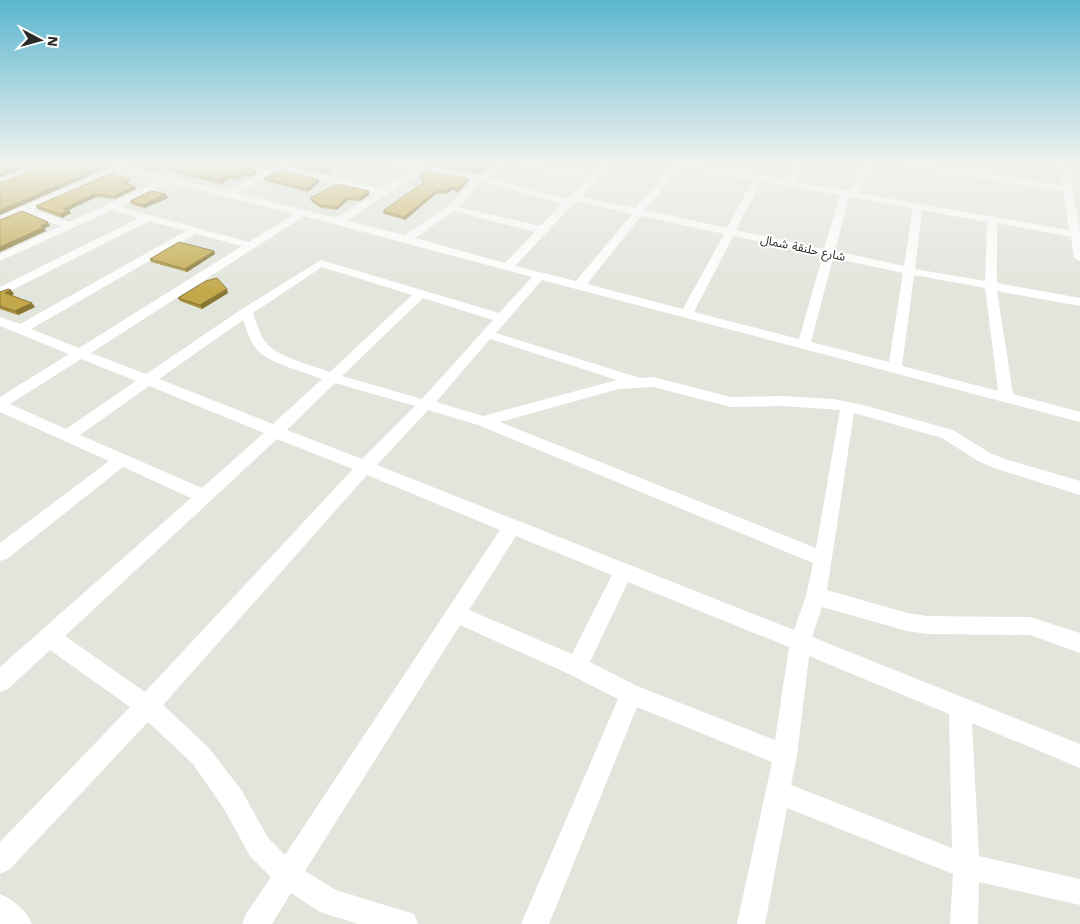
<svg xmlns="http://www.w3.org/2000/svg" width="1080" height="924" font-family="'Work Sans','Noto Sans Arabic',sans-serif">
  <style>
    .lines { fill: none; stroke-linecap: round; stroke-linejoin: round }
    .minor { fill: #fff; fill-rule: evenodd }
    .wall { fill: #a8903f }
    .shaded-wall { fill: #887633 }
    .building { fill: #c3a849; stroke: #887633 }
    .labels { text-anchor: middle; stroke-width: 4; stroke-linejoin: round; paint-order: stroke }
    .far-street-label { font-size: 12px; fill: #2a2b28; stroke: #fff }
  </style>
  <rect width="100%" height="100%" fill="#e1e5db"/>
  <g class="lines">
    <g class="minor">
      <polygon points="41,164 52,164 0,185 0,179"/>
      <path d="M103,164H125L128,167L226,191L262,173L230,166L229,164H243L270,170L283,164H293L289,167L381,189L412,170L392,166L391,164L418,166L425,164L428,166L427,167L477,175L497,164H507L487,177L567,199L587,179L524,167L520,164H535L591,175L602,164H611L581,197L636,208L673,164H693L787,180L795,164H803L795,182L850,191L863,164H871L858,193L1069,230L1063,191L907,167L903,164H921L1062,185V170L1057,164H1066L1070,169L1072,189L1080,230V261L1074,258L1071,237L997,223V283L1080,298V306L997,291L1013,394L1080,412V422L542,280L496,333L640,378L653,377L731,397L782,396L834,399L863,405L953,430L990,453L1005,459L1080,481V495L994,468L978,461L942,438L854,413L827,590L907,613L927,616L1030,617L1080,633V653L1030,635L927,634L907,631L822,607L812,637L1080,744V768L972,723L979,856L1080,879V905L979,882L978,924H950L953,874L787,808L765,924H737L772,762L637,707L549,924H521L618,699L569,674L460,625L305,871L336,890L414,914L418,924H358L320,912L291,893L272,924H242L246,914L271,877L250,856L224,809L193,764L148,722L9,870L0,874V842L130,707L50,650L8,689L0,692V667L191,498L123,467L7,559L0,561V543L109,461L0,412V397L69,354L0,326V317L20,324L186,231L149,221L0,296V287L139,218L112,210L0,261V254L61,226L24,213L0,223V216L112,168ZM680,167L753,180L727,228L645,210ZM122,170L161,180L69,222L33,209ZM282,171L375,194L336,218L236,193ZM421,172L472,180L448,206L405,235L346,221ZM481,181L562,204L540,226L459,207ZM761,181L840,195L824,249L736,230ZM171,183L294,214L249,242L120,207ZM849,197L913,208L904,266L835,251ZM576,201L632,214L576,281L515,266ZM922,210L987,222L985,281L915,269ZM454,211L535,232L505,263L415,238ZM304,216L532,277L499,313L321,260L242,309L146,374L91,353ZM641,216L724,234L683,309L587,284ZM196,234L242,246L79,348L31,329ZM733,236L823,255L799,339L694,312ZM833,258L903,273L889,362L811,342ZM322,267L412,295L330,372C314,366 279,357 268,345C260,337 257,324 253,313ZM914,275L985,288L998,391L902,366ZM423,298L493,320L422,399L342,376ZM243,320C247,331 251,344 259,352C272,364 305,372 322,379L273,424L159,379ZM490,339L617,380L483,416L436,402ZM81,359L136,381L66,429L10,404ZM335,383L415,406L362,459L287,430ZM149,386L264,433L202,488L80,435ZM653,387L731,407L782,406L840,410L816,548L500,422L619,389ZM428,410L478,425L813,563L806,596L794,630L377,465ZM277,439L353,469L145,692L65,636ZM367,475L500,530L285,855L268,838L242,791L209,748L163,705ZM516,536L612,575L572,654L469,610ZM628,582L789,647L775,740L637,686L590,662ZM809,656L949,714L952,848L791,785L797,756Z"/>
      <path d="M0,894C14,900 26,910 32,924H0Z"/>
    </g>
  </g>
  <g class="wall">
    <polygon points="127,164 228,164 255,170 256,174 249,177 245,176 234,180 229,179 221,184 160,169 154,172 129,165"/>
    <polygon points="250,164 280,164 270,168"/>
    <polygon points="293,164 339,164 327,174 293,166"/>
    <polygon points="427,164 494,164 477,173 430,166"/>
    <polygon points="117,174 117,176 129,179 130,182 127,184 136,189 115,199 96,197 68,210 71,213 62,218 38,209 36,206"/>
    <polygon points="420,177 468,178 468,181 458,192 452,190 445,194 437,193 405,220 384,214 383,211 423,183 421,180"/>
    <polygon points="264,178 319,182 308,192 265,181"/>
    <polygon points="166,194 168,198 144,208 131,204 130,201"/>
    <polygon points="369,195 360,201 348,200 337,210 321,208 311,201 310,198"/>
    <polygon points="214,251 215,254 187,272 151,262 150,259"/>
    <polygon points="0,292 14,294 11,295 35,307 18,315 0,309"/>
    <polygon points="228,293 202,309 180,301 178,298"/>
  </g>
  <g class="shaded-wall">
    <polygon points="25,164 37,164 0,177 0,173"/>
    <polygon points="271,164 280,164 270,168 269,165"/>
    <polygon points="335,164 339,164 327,174 327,171"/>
    <polygon points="488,164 494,164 477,173 476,170"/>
    <polygon points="106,165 107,168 0,215 0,210"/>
    <polygon points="158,166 160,169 154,172 153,168"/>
    <polygon points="255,170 256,174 249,177 248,174"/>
    <polygon points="243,173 245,176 234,180 232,176"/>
    <polygon points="228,176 229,179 221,184 219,180"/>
    <polygon points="468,178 468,181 458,192 458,189"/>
    <polygon points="129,179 130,182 123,186 122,183"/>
    <polygon points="318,179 319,182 308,192 307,189"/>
    <polygon points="135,186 136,189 115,199 114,196"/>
    <polygon points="452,187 452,190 445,194 445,191"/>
    <polygon points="437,190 437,193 405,220 404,217"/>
    <polygon points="369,191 369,195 360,201 360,198"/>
    <polygon points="94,194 96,197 65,212 63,209"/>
    <polygon points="166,194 168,198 144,208 142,205"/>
    <polygon points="348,197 348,200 337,210 336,207"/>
    <polygon points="69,210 71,213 62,218 60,214"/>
    <polygon points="48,222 50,226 45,228 46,231 0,252 0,247"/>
    <polygon points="214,251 215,254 187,272 185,269"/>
    <polygon points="227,289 228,293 202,309 200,305"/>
    <polygon points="11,290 14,294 8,297 5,293"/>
    <polygon points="32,303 35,307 18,315 15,311"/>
  </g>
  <g class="building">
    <polygon points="0,164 25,164 0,173"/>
    <polygon points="48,164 104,164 106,165 0,210 0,183"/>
    <polygon points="134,164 228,164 255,170 248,174 243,173 232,176 228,176 219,180 158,166 153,168"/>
    <polygon points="296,164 335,164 327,171"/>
    <polygon points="438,164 488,164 476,170"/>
    <polygon points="281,170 318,179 307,189 264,178"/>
    <polygon points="116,171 115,175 129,179 122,183 135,186 114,196 94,194 63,209 69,210 60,214 36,206"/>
    <polygon points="424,171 468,178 458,189 452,187 445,191 437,190 404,217 383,211 424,182 420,177"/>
    <polygon points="337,184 369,191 360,198 348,197 336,207 320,205 310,198"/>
    <polygon points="151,191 166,194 142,205 130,201"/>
    <polygon points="22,211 48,222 40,226 44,227 0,247 0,220"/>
    <polygon points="179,242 214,251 185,269 150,259"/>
    <polygon points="217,278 227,289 200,305 178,298 206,281"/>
    <polygon points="8,289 11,290 5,293 32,303 15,311 0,306 0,292"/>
  </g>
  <linearGradient id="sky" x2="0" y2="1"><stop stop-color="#5bb6cf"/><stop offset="0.56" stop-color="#f2f3ef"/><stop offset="1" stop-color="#f2f3ef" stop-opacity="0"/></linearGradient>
  <rect width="1080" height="293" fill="url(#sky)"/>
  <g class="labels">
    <g class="far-street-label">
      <text transform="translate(803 248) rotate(12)" y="4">شارع حلنقة شمال</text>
    </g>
  </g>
  <g transform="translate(40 40) rotate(96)" stroke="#ffffff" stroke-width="4" paint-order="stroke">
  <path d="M0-4L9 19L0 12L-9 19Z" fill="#2a2b28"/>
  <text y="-8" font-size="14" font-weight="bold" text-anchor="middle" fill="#2a2b28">N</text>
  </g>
</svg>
